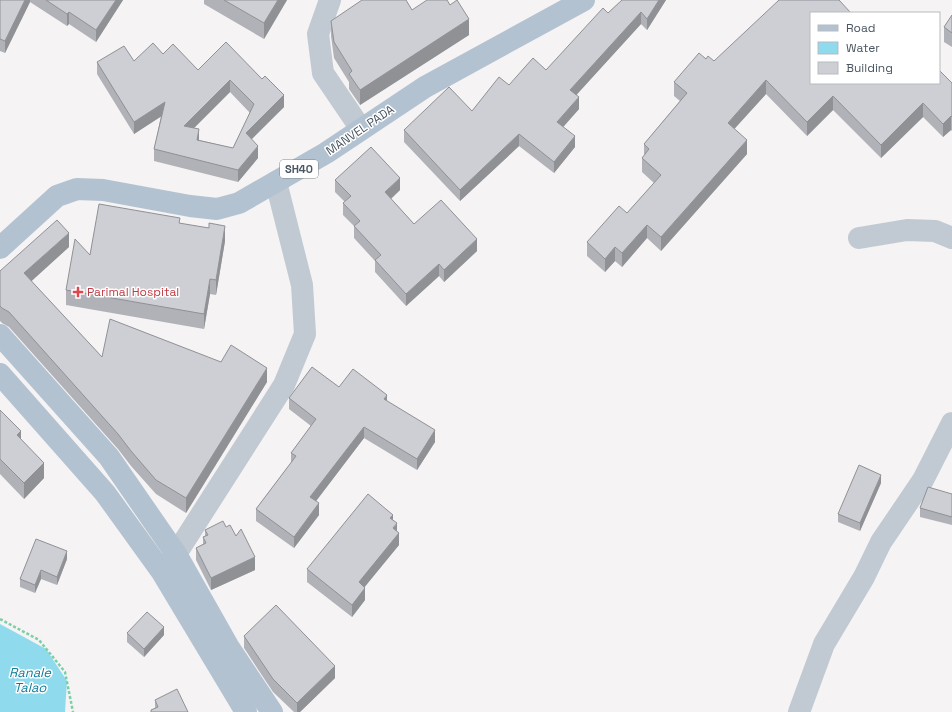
<svg xmlns="http://www.w3.org/2000/svg" width="952" height="712" font-family="'Space Grotesk',sans-serif">
  <style>
    .water { fill: #90daee }
    .lines { fill: none; stroke-linecap: round; stroke-linejoin: round }
    .path { stroke: #7ad0a6; stroke-width: 2.5; stroke-dasharray: 3 2; stroke-linecap: butt }
    .minor { stroke: #c1cad2; stroke-width: 22 }
    .major { stroke: #b3c2d1; stroke-width: 22 }
    .wall { fill: #b0b2b7; fill-rule: evenodd }
    .shaded-wall { fill: #909195 }
    .building { fill: #cdcfd5; stroke: #909195; fill-rule: evenodd }
    .health-dot { fill: #e0444e; stroke: #fff; stroke-width: 1.5 }
    .labels { text-anchor: middle; stroke-width: 3; stroke-linejoin: round; paint-order: stroke }
    .shield { fill: #fff; stroke: #808990; stroke-width: 1 }
    .shield-label { font-size: 11px; font-weight: bold; fill: #4a5661 }
    .street-label { font-size: 12px; fill: #4a5661; stroke: #fff }
    .health-label { font-size: 12px; fill: #be3a42; stroke: #fff; text-anchor: start }
    .water-label { font-size: 13px; font-style: italic; fill: #0c7c9b; stroke: #fff }
  </style>
  <rect width="100%" height="100%" fill="#f5f3f3"/>
  <polygon class="water" points="0,624 46,649 67,681 65,712 0,712"/>
  <g class="lines">
    <polyline class="path" points="0,619 39,640 65,672 73,712"/>
    <g class="minor">
      <polyline points="330,0 318,34 323,73 361,129"/>
      <polyline points="859,238 907,230 935,231 952,238"/>
      <polyline points="165,568 176,554 284,385 305,334 302,285 276,182"/>
      <polyline points="799,712 824,644 864,577 881,542 923,480 952,423"/>
    </g>
    <g class="major">
      <polyline points="0,248 57,196 77,189 103,190 190,206 217,209 239,203 326,153 425,87 584,0"/>
      <polyline points="0,335 109,457 176,554 228,646 272,712"/>
      <polyline points="0,374 105,493 162,572 246,712"/>
    </g>
  </g>
  <g class="wall">
    <polygon points="0,0 123,0 96,42 69,24 67,26 30,2 5,53 0,51"/>
    <polygon points="204,0 287,0 264,39 204,4"/>
    <polygon points="622,0 666,0 647,30 641,24 576,95 579,109 563,127 575,147 554,173 519,146 460,201 404,142 404,130 472,111 509,85 546,70"/>
    <polygon points="412,10 469,35 360,105 349,89 349,82 334,58 331,36 331,21"/>
    <polygon points="811,13 952,83 952,131 951,130 943,137 923,117 881,158 833,110 807,136 766,94 734,129 747,154 661,251 647,238 622,267 615,261 605,272 587,256 587,242 627,213 654,183 642,172 642,158 644,156 644,144 680,101 674,96 674,82 706,59 714,61"/>
    <polygon points="952,15 952,47 944,42 944,27"/>
    <path d="M226,42L284,107L251,139L258,158L238,182L154,161V149L161,116L134,134L97,74V62L134,61L163,54L198,70ZM230,92L250,113L233,148L199,140L194,128Z"/>
    <polygon points="335,180 400,190 391,199 414,224 477,251 444,282 439,276 406,306 375,272 375,261 354,238 354,226 343,215 343,203 345,202 335,192"/>
    <polygon points="180,223 225,241 216,295 210,294 204,329 66,305 66,290 90,255"/>
    <polygon points="69,247 31,281 102,357 267,382 186,513 156,494 131,466 118,449 9,327 2,323 0,321 0,271"/>
    <polygon points="339,387 387,402 435,442 417,470 364,438 316,501 319,515 294,548 256,521 256,509 291,463 291,453 311,426 289,409 289,398"/>
    <polygon points="0,410 21,439 44,478 24,499 0,474"/>
    <polygon points="881,483 860,531 838,522 838,514"/>
    <polygon points="952,494 952,525 920,517 920,508"/>
    <polygon points="393,521 397,531 399,545 364,587 365,600 352,617 307,582 307,569"/>
    <polygon points="226,527 236,536 255,570 211,590 196,560 196,548 203,544 203,537 205,536 205,530"/>
    <polygon points="67,559 57,585 41,579 35,593 20,587 20,579"/>
    <polygon points="127,633 164,635 144,657 127,642"/>
    <polygon points="244,636 335,678 300,712 294,712 273,692 244,648"/>
    <polygon points="155,700 188,712 151,712 151,710 155,708"/>
  </g>
  <g class="shaded-wall">
    <polygon points="25,0 30,0 30,2 5,53 5,41"/>
    <polygon points="116,0 123,0 96,42 96,30"/>
    <polygon points="278,0 287,0 264,39 264,23"/>
    <polygon points="659,0 666,0 647,30 647,19"/>
    <polygon points="69,12 69,24 67,26 67,14"/>
    <polygon points="641,12 641,24 570,102 570,90"/>
    <polygon points="469,19 469,35 360,105 360,90"/>
    <polygon points="230,80 230,92 184,138 184,126"/>
    <polygon points="766,80 766,94 728,136 728,123"/>
    <polygon points="284,95 284,107 246,145 246,133"/>
    <polygon points="833,96 833,110 807,136 807,122"/>
    <polygon points="579,97 579,109 557,134 557,122"/>
    <polygon points="165,102 165,114 134,134 134,122"/>
    <polygon points="923,103 923,117 881,158 881,145"/>
    <polygon points="951,116 951,130 943,137 943,124"/>
    <polygon points="199,129 199,141 197,140"/>
    <polygon points="519,134 519,146 460,201 460,190"/>
    <polygon points="575,136 575,147 554,173 554,162"/>
    <polygon points="747,140 747,154 661,251 661,237"/>
    <polygon points="258,146 258,158 238,182 238,170"/>
    <polygon points="400,178 400,190 385,204 385,192"/>
    <polygon points="647,225 647,238 622,267 622,253"/>
    <polygon points="225,226 225,241 216,295 216,280"/>
    <polygon points="69,233 69,247 24,288 24,273"/>
    <polygon points="477,239 477,251 444,282 444,270"/>
    <polygon points="615,247 615,261 605,272 605,259"/>
    <polygon points="439,264 439,276 406,306 406,294"/>
    <polygon points="210,279 210,294 204,329 204,314"/>
    <polygon points="267,368 267,382 186,513 186,498"/>
    <polygon points="387,395 387,406 384,399"/>
    <polygon points="364,427 364,438 310,509 310,497"/>
    <polygon points="435,430 435,442 417,470 417,459"/>
    <polygon points="21,431 21,447 17,435"/>
    <polygon points="44,463 44,478 24,499 24,483"/>
    <polygon points="881,475 881,483 860,531 860,523"/>
    <polygon points="319,503 319,515 294,548 294,537"/>
    <polygon points="393,515 393,527 390,518"/>
    <polygon points="397,523 397,535 399,533 399,545 359,594 359,582"/>
    <polygon points="67,551 67,559 57,585 57,577"/>
    <polygon points="255,557 255,570 211,590 211,578"/>
    <polygon points="41,570 41,579 35,593 35,585"/>
    <polygon points="365,588 365,600 352,617 352,605"/>
    <polygon points="164,627 164,635 144,657 144,649"/>
    <polygon points="335,666 335,678 300,712 297,712 297,703"/>
  </g>
  <g class="building">
    <polygon points="0,0 25,0 5,41 0,39"/>
    <polygon points="46,0 116,0 96,30 69,12 67,14"/>
    <polygon points="224,0 278,0 264,23"/>
    <polygon points="362,0 406,0 412,10 427,0 447,0 450,5 457,0 469,19 360,90 349,74 352,71 334,42 331,21"/>
    <polygon points="622,0 659,0 647,19 641,12 570,90 579,97 557,122 575,136 554,162 519,134 460,190 404,130 449,87 472,111 499,77 509,85 533,58 546,70 603,8 608,13"/>
    <polygon points="779,0 839,0 851,13 811,13 811,83 939,83 939,70 952,83 952,117 951,116 943,124 923,103 881,145 833,96 807,122 766,80 728,123 747,140 661,237 647,225 622,253 615,247 605,259 587,242 619,206 627,213 661,175 642,158 649,149 644,144 687,93 674,82 699,53 706,59 708,56 714,61"/>
    <polygon points="952,15 952,33 944,27"/>
    <path d="M226,42L262,79L265,76L284,95L246,133L258,146L238,170L154,149L165,102L134,122L97,62L124,46L134,61L153,43L163,54L173,44L198,70ZM230,80L254,104L233,148L197,140L199,129L184,126Z"/>
    <polygon points="371,147 400,178 385,192 414,224 441,200 477,239 444,270 439,264 406,294 375,260 381,255 354,226 360,221 343,203 351,196 335,180"/>
    <polygon points="99,204 180,218 179,223 209,228 209,223 225,226 216,280 210,279 204,314 66,290 75,239 90,255"/>
    <polygon points="57,220 69,233 24,273 102,357 110,319 221,362 231,345 267,368 186,498 156,480 131,451 118,434 9,312 2,308 0,306 0,271"/>
    <polygon points="312,367 339,387 353,369 387,395 384,399 435,430 417,459 364,427 310,497 319,503 294,537 256,509 296,456 291,453 316,419 289,398"/>
    <polygon points="0,410 21,431 17,435 44,463 24,483 0,459"/>
    <polygon points="859,465 881,475 860,523 838,514"/>
    <polygon points="928,487 952,494 952,517 920,508"/>
    <polygon points="368,494 393,515 390,518 397,523 393,528 399,533 359,582 365,588 352,605 307,569"/>
    <polygon points="223,521 226,527 230,525 236,536 241,529 255,557 211,578 196,548 206,543 203,537 208,535 205,530"/>
    <polygon points="36,539 67,551 57,577 41,570 35,585 20,579"/>
    <polygon points="276,605 335,666 297,703 273,679 244,636"/>
    <polygon points="147,612 164,627 144,649 127,633"/>
    <polygon points="177,689 188,712 151,712 151,710 158,707 155,700"/>
  </g>
  <path class="health-dot" d="M76 286h4v4h4v4h-4v4h-4v-4h-4v-4h4z"/>
  <g class="labels">
    <rect class="shield" x="280" y="160" width="38" height="18" rx="3"/>
    <g class="shield-label">
      <text x="299" y="173">SH40</text>
    </g>
    <g class="street-label">
      <text transform="translate(360 130) rotate(-34)" y="4">MANVEL PADA</text>
    </g>
    <g class="health-label">
      <text x="87" y="296">Parimal Hospital</text>
    </g>
    <g class="water-label">
      <text x="30" y="677">Ranale<tspan x="30" dy="15">Talao</tspan></text>
    </g>
  </g>
  <rect x="810" y="12" width="130" height="72" fill="#ffffff" stroke="#b7bbc0"/>
  <rect x="818" y="25" width="20" height="6" fill="#b3c2d1" stroke="#b7bbc0"/>
  <text x="846" y="32" font-size="12" fill="#4a5661">Road</text>
  <rect x="818" y="42" width="20" height="12" fill="#90daee" stroke="#b7bbc0"/>
  <text x="846" y="52" font-size="12" fill="#4a5661">Water</text>
  <rect x="818" y="62" width="20" height="12" fill="#cdcfd5" stroke="#b7bbc0"/>
  <text x="846" y="72" font-size="12" fill="#4a5661">Building</text>
</svg>
